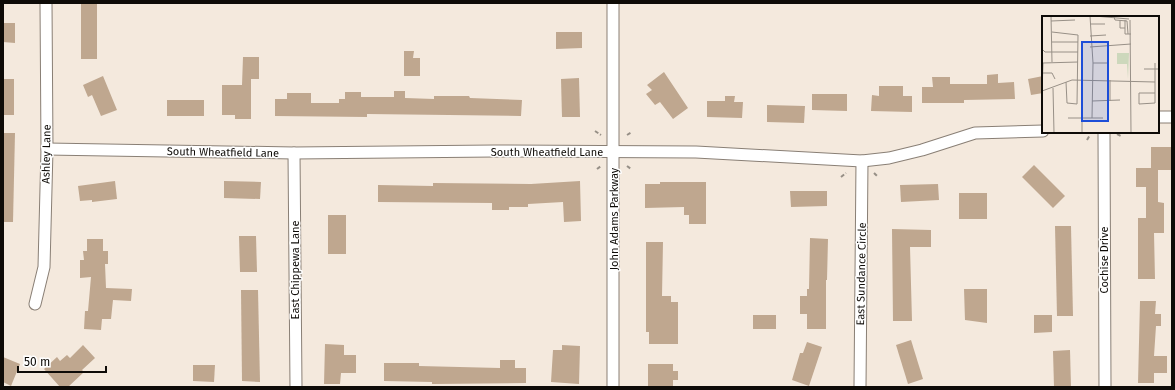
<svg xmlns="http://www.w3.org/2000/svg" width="1175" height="390" font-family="'Fira Sans',sans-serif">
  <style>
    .building { fill: #bfa78f }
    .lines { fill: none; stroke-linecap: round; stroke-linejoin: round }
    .street-casing { stroke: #897f75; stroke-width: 13 }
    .path { stroke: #968f86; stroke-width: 2; stroke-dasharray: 4 2; stroke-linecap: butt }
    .street { stroke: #fff; stroke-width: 11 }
    .labels { text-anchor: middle; stroke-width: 3; stroke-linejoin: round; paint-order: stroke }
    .street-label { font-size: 11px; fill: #0e0b07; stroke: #fff }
    .inset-road { fill: none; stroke: #989087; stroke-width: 1 }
    .view { fill: #1d4ed8; fill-opacity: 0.15; stroke: #1d4ed8; stroke-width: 2 }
    .inset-edge { fill: none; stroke: #0e0b07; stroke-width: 2 }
  </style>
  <rect width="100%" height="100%" fill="#f4e9dd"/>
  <g class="building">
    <rect x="81" y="3" width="16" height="56"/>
    <polygon points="3,23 15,23 15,43 3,42"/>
    <polygon points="556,32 582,32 582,48 556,49"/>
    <polygon points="404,51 414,51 413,58 420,58 420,76 404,76"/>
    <polygon points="243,57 259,57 259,79 251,79 251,119 235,119 235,115 222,115 222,85 242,85"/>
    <polygon points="664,72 688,108 673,119 660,102 655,105 646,94 652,90 647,85"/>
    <polygon points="998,74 998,83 1014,82 1015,99 964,100 964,103 922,103 922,87 933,87 932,77 950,77 950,84 987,84 987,75"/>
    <polygon points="103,76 117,110 101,116 92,95 88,97 83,85"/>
    <polygon points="1043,76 1043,93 1031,95 1028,79"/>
    <polygon points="579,78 580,117 562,117 561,79"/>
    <rect x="3" y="79" width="11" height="36"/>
    <polygon points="879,86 903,86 903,96 912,96 912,112 871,111 872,95 879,96"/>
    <polygon points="394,91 405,91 405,98 434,99 434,96 469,96 470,98 522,100 521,116 367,114 367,117 275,116 275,99 287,99 287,93 311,93 311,103 339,103 339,99 345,99 345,92 361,92 361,97 394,97"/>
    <polygon points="812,94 847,94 847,111 812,110"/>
    <polygon points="725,96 735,96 734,102 743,102 742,118 707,117 707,101 725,101"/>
    <rect x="167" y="100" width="37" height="16"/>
    <polygon points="767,105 805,106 804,123 767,122"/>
    <polygon points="3,133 15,133 13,222 3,222"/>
    <polygon points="1151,147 1172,147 1172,170 1158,170 1158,202 1164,203 1164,233 1154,233 1155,279 1138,279 1138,218 1146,218 1146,187 1136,187 1136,168 1151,168"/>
    <polygon points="1034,165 1065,196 1053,208 1022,177"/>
    <polygon points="115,181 117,199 92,202 92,200 80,201 78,186"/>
    <polygon points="224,181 261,182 260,199 224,198"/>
    <polygon points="580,181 581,221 564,222 563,202 528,204 528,207 509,207 509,210 492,210 492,203 378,202 378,185 433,186 433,183 531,184"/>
    <polygon points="660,182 706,182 706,224 689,224 689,215 684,215 684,207 645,208 645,184 660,184"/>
    <polygon points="938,184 939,200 901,202 900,185"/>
    <polygon points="790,191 827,191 827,206 791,207"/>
    <rect x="959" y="193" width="28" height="26"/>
    <rect x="328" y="215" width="18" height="39"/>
    <polygon points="1055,226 1071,226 1073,316 1057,316"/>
    <polygon points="892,229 931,230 931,247 910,247 912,321 893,321"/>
    <polygon points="239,236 256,236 257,272 240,272"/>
    <polygon points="810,238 828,239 827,280 826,280 826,329 807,329 807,314 800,314 800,296 807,296 807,289 809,289"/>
    <polygon points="87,239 103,239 103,251 108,251 108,264 105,264 106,288 132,289 131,301 113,300 111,319 102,319 101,330 84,329 85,311 88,311 91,277 80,278 80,260 84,260 83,251 87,251"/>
    <polygon points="646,242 663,242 662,296 671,296 671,302 678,302 678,344 649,344 649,332 646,332"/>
    <polygon points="964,289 987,289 987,323 965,320"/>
    <polygon points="241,290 258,290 260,382 242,381"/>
    <polygon points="1140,301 1156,301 1155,314 1161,314 1161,326 1156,326 1154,356 1167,356 1167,373 1154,373 1154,383 1138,383"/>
    <rect x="753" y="315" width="23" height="14"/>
    <polygon points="1034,315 1052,315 1052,332 1034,333"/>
    <polygon points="911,340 923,379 908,384 896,345"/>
    <polygon points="807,342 822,347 809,386 792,380 800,353 803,353"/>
    <polygon points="325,344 344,345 344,355 356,355 356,373 341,373 340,384 324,384"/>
    <polygon points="83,345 95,358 82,370 84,372 68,387 60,387 44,369 57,357 60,361 67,355 70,358"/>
    <polygon points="562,345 580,346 579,384 551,382 553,350 562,350"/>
    <polygon points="1070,350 1071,387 1054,387 1053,351"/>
    <polygon points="3,357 20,364 11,386 3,382"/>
    <polygon points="500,360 515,360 515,368 526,368 526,383 432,384 432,382 384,381 384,363 419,363 419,366 500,368"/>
    <polygon points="648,364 673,364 673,371 678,371 678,380 673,380 673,387 648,387"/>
    <polygon points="193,365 215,365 214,382 193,381"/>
  </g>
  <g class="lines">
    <defs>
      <g id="street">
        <polyline points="1158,117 1172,117"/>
        <polyline points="1104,132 1105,387"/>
        <polyline points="47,149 294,153 494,151 696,152 862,161 889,158 922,150 975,133 1043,131"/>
        <polyline points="294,153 296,387"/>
        <polyline points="35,304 44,267 47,149 46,3"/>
        <polyline points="613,387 613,3"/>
        <polyline points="860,387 862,161"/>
      </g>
    </defs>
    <use href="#street" class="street-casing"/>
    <g class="path">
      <polyline points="595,131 601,135"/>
      <polyline points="1117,134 1121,136"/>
      <polyline points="627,135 632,132"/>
      <polyline points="1087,140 1090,135"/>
      <polyline points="627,166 631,169"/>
      <polyline points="597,169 601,166"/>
      <polyline points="874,173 877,176"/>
      <polyline points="841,177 846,173"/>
    </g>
    <use href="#street" class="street"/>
  </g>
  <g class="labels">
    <g class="street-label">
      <text transform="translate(223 152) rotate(1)" y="4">South Wheatfield Lane</text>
      <text x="547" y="156">South Wheatfield Lane</text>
      <text transform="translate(46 154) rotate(-89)" y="4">Ashley Lane</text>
      <text transform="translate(614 219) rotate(-90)" y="4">John Adams Parkway</text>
      <text transform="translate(1104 260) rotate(-90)" y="4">Cochise Drive</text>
      <text transform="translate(295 270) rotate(-90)" y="4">East Chippewa Lane</text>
      <text transform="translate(861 274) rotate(-89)" y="4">East Sundance Circle</text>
    </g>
  </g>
  <g transform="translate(1042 16)">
    <rect width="117" height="117" fill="#f4e9dd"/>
    <path d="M75,37H87L86,63L85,48H75V63Z" fill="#cdd8bc"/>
    <path class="inset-road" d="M9,0L10,46M48,0L51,47L50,102M52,0L87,3M92,0H107M72,1L73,4L85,5L86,18H89M78,4V12H83M83,4V18H86M88,4L89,117M9,5L33,4M48,8H63M10,16L36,19L35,88L25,87L24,66M48,20L64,19M10,26H36M48,31L89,28M0,33L3,36H36M51,47H66M102,53H117M0,57H10L13,63M68,64V85M11,72L12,117M0,75L30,64L113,66M0,75L1,47L36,46M113,77H97V88L113,87V47M50,85L78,84M26,102H61M40,102V116M25,117H61"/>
    <path class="view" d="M40,26H66V105H40Z"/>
    <rect width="117" height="117" class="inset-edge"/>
  </g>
  <rect width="1175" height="390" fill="none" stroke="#0e0b07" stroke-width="8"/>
  <path d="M18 366v6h88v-6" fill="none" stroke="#0e0b07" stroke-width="2"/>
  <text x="24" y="366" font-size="12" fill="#0e0b07" stroke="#ffffff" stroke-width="3" paint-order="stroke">50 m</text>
</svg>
